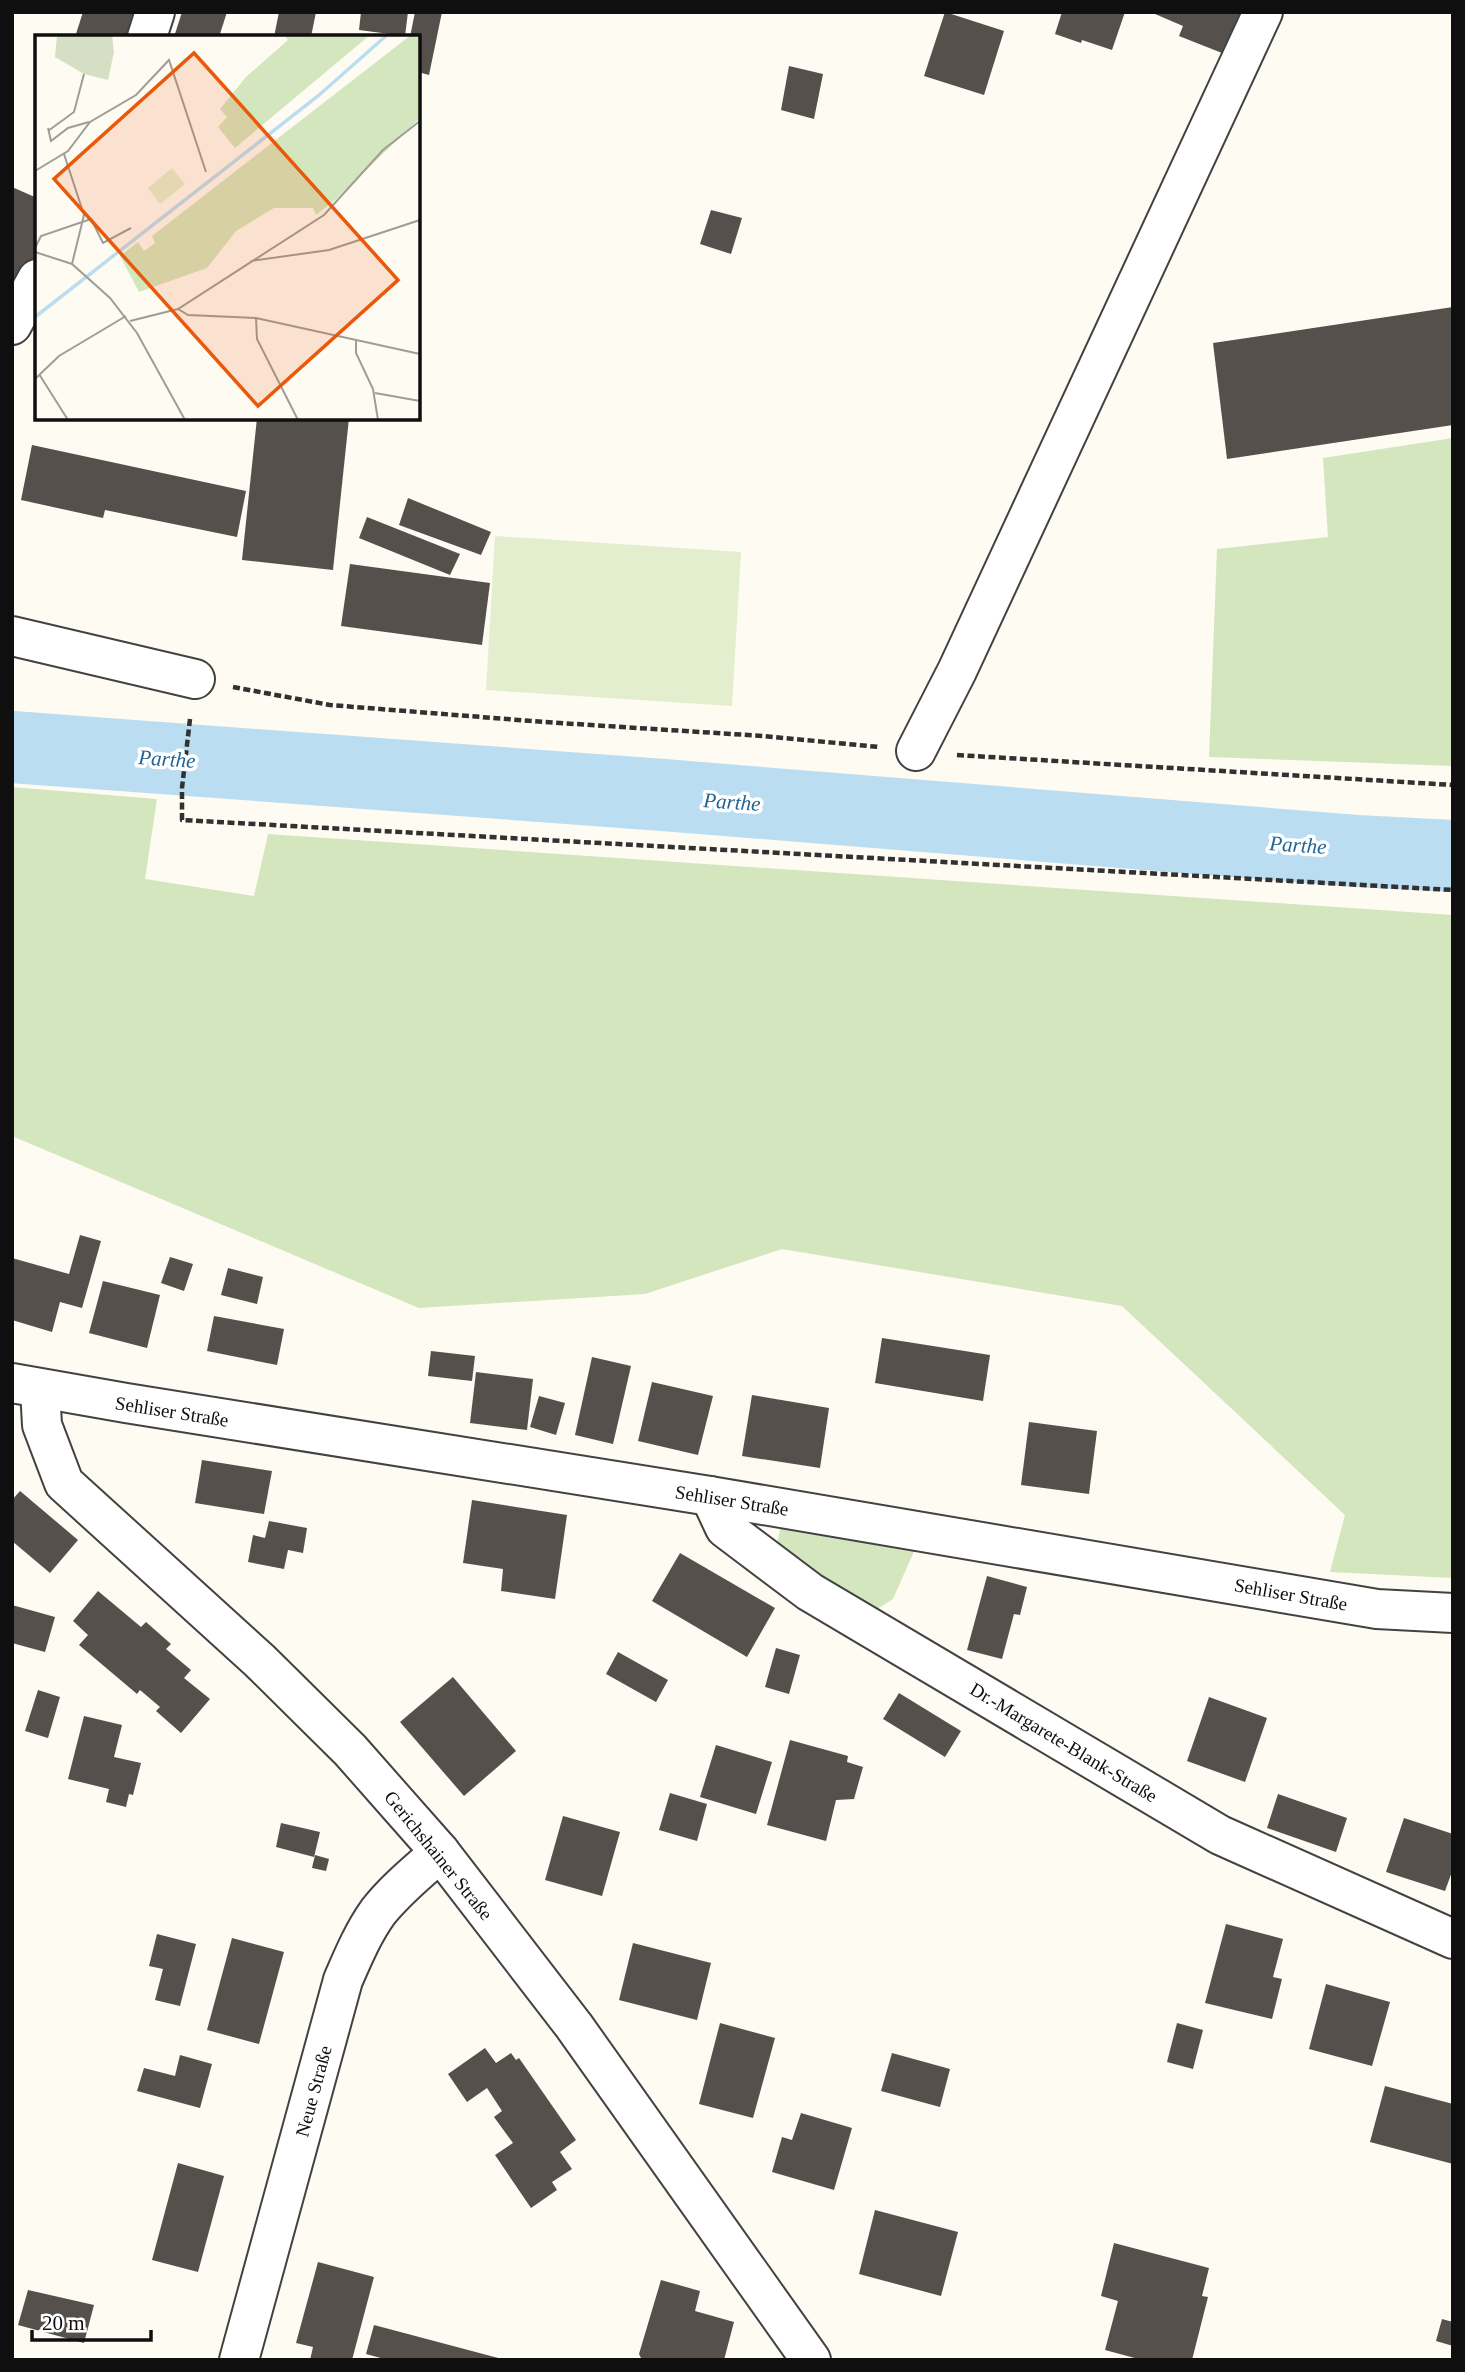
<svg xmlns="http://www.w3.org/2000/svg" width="1465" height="2372" font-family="Georgia,serif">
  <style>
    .green { fill: #d3e6be }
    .pitch { fill: #e3eecf }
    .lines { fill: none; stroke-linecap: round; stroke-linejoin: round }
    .river { stroke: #bbddf1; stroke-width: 72 }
    .building { fill: #56504c }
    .minor-casing { stroke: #424242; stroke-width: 42 }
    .path { stroke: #313131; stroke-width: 4.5; stroke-dasharray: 7 3.5; stroke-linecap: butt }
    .minor { stroke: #fff; stroke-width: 38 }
    .labels { text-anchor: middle; stroke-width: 7; stroke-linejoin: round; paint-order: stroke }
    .street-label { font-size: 19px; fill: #0f0f0f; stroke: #fff }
    .water-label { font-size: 21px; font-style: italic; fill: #236495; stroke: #fff }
    .inset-river { fill: none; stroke: #bbddf1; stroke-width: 3.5 }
    .inset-road { fill: none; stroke: #9e9d97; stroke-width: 2 }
    .view { fill: #e8590c; fill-opacity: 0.15; stroke: #e8590c; stroke-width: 3.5 }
    .inset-edge { fill: none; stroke: #0f0f0f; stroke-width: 3.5 }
  </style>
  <rect width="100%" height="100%" fill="#fefbf2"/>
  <g class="green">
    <polygon points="1453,438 1453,766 1209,757 1217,549 1328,537 1323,458"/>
    <polygon points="12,787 157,799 145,879 254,896 268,834 1453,915 1453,1578 1330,1572 1345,1515 1122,1306 782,1249 645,1294 419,1308 12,1136"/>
    <polygon points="781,1525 915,1549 893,1599 871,1613 775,1553"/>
  </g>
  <polygon class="pitch" points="495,536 741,552 732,706 486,690"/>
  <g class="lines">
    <polyline class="river" points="12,747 663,795 1356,851 1453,856"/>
  </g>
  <g class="building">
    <polygon points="83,12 138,12 130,37 75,37"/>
    <polygon points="182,12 227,12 219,37 174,37"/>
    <polygon points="279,12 316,12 311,37 274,37"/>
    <polygon points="361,12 408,12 405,36 359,30"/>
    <polygon points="415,12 442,12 429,75 418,72 418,37 410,37"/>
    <polygon points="945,12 1004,31 984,95 924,76"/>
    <polygon points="1062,12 1125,12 1112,50 1082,40 1081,43 1055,34"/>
    <polygon points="1155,12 1244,12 1227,55 1179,36 1183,26 1155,14"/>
    <polygon points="789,66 823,74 814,119 781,110"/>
    <polygon points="12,187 37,198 37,256 12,300"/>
    <polygon points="711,210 742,218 731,254 700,244"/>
    <polygon points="1453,307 1453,425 1227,459 1213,343"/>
    <polygon points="257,418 349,418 333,570 242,560"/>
    <polygon points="32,445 246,491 237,537 105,510 103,518 21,500"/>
    <polygon points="408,498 491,532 481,555 399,525"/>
    <polygon points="367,517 460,554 450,575 359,538"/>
    <polygon points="350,564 490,583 482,645 341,626"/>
    <polygon points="80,1235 101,1241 82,1308 60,1302 52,1332 12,1320 12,1258 69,1274"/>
    <polygon points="170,1257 193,1264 184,1291 161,1283"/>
    <polygon points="228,1268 263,1277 257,1304 221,1295"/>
    <polygon points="103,1281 160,1295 147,1348 89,1333"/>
    <polygon points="214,1316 284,1329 277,1365 207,1351"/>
    <polygon points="882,1338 990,1355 983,1401 875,1383"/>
    <polygon points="431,1351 475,1356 472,1381 428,1376"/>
    <polygon points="592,1357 631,1366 613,1444 575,1435"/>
    <polygon points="476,1372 533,1379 527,1430 470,1423"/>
    <polygon points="652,1382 713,1396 698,1455 638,1441"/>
    <polygon points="752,1395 829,1408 820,1468 742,1456"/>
    <polygon points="539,1396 565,1403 556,1435 530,1427"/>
    <polygon points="1029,1422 1097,1431 1089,1494 1021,1485"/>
    <polygon points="202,1460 272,1471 264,1514 195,1503"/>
    <polygon points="20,1491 78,1540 50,1573 12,1541 12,1500"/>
    <polygon points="472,1500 567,1515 555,1599 501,1591 503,1569 463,1563"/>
    <polygon points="269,1521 307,1528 303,1553 288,1550 284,1569 248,1562 253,1535 265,1538"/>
    <polygon points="680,1553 775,1608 747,1657 652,1601"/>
    <polygon points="987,1576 1027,1587 1020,1615 1014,1614 1002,1659 967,1650"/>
    <polygon points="98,1591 141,1627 146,1622 171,1644 166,1649 191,1670 184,1678 210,1699 181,1733 156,1711 160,1707 140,1690 137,1694 79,1645 88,1635 73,1621"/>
    <polygon points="12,1605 55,1617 45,1652 12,1643"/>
    <polygon points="776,1648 800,1655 789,1694 765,1687"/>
    <polygon points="618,1652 668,1680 656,1702 606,1674"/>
    <polygon points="453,1677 516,1751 464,1796 400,1722"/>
    <polygon points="38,1690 60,1697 48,1738 25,1731"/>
    <polygon points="899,1693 961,1731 945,1757 883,1719"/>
    <polygon points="1209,1697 1267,1718 1245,1782 1187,1761"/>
    <polygon points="84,1716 122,1725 114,1757 141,1763 133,1795 129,1794 126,1807 106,1802 109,1789 68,1779"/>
    <polygon points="790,1740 848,1756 847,1762 863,1767 854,1799 836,1800 826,1841 767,1825"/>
    <polygon points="716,1745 772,1762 756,1814 700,1797"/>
    <polygon points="670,1793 707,1804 697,1841 659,1830"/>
    <polygon points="1278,1794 1347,1818 1336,1852 1267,1828"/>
    <polygon points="563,1816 620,1832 602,1896 545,1880"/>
    <polygon points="1404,1818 1453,1834 1453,1869 1445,1891 1386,1872"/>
    <polygon points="281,1823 320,1832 314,1857 276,1847"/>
    <polygon points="315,1855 329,1859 326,1871 312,1868"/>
    <polygon points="1226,1924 1283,1939 1273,1977 1282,1979 1272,2019 1205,2003"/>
    <polygon points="157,1934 196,1944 180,2006 155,2000 163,1969 149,1966"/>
    <polygon points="232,1938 284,1952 259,2044 207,2030"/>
    <polygon points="633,1943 711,1963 697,2020 619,2000"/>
    <polygon points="1326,1984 1390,2002 1372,2066 1309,2049"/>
    <polygon points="720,2023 775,2038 753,2118 699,2104"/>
    <polygon points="1177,2023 1203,2030 1193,2069 1167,2062"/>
    <polygon points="485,2048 496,2063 511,2053 516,2060 519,2058 576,2140 560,2152 572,2169 552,2182 557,2190 531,2208 495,2155 513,2143 494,2117 502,2111 487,2088 467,2102 448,2074"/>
    <polygon points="892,2053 950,2069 940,2107 881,2091"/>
    <polygon points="180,2055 212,2064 200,2108 137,2091 144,2068 175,2076"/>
    <polygon points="1385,2086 1453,2104 1453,2164 1370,2142"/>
    <polygon points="801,2113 852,2128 834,2190 772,2172 782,2137 792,2140"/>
    <polygon points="178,2163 224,2176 198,2272 152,2260"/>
    <polygon points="875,2210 958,2232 941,2296 859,2274"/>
    <polygon points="1114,2243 1209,2268 1202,2296 1208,2297 1192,2360 1142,2360 1105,2350 1118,2301 1101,2296"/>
    <polygon points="318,2262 374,2277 352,2360 310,2360 313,2347 296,2343"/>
    <polygon points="661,2280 700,2291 695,2311 734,2322 724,2360 642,2360 639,2354"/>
    <polygon points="28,2290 94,2305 84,2343 18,2325"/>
    <polygon points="1442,2319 1453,2322 1453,2346 1436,2341"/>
    <polygon points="374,2325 502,2359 502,2360 388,2360 366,2354"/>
  </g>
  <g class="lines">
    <defs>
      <g id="minor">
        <polyline points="147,37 155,12"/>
        <polyline points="12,325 37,279"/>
        <polyline points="12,636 195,679"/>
        <polyline points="916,751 957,671 1263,12"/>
        <polyline points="12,1383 126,1403 710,1496 1377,1609 1453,1613"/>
        <polyline points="40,1389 42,1425 64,1483 260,1661 350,1750 440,1852 574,2026 811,2360"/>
        <polyline points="710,1496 725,1528 810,1592 1220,1835 1453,1939"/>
        <path d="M239,2360L343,1980C353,1957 363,1933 378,1912C396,1889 419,1871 440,1852"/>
      </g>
    </defs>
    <use href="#minor" class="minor-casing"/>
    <g class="path">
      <polyline points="233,687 330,705 544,722 763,736 879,747"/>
      <polyline points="190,719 182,788 182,820 1453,890"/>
      <polyline points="957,755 1453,785"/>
    </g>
    <use href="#minor" class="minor"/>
  </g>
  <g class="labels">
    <g class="street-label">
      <text transform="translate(172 1411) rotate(9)" y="7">Sehliser Straße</text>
      <text transform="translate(732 1500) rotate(9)" y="7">Sehliser Straße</text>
      <text transform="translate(1291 1594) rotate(10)" y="7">Sehliser Straße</text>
      <text transform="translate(1064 1742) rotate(31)" y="7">Dr.-Margarete-Blank-Straße</text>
      <text transform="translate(439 1855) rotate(51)" y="7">Gerichshainer Straße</text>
      <text transform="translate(313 2091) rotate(-75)" y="7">Neue Straße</text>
    </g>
    <g class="water-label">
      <text transform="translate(167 759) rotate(4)" y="7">Parthe</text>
      <text transform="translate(732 802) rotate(4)" y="7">Parthe</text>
      <text transform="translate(1298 845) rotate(4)" y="7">Parthe</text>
    </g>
  </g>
  <g transform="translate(35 35)">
    <rect width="385" height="385" fill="#fefbf2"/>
    <path d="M249,0H335L200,113L183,92L192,82L185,74L211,42L253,5ZM376,0H385V83L299,166L281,180L278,173H239L201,196L172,233L104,257L85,221L103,207L109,216L120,208L117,201Z" fill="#d3e6be"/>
    <path d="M22,0H77L79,17L73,45L49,39L20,22Z" fill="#d6dfc4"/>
    <path d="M137,133L150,149L125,169L113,153Z" fill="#e3eecf"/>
    <path class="inset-river" d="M0,282L283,61L352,0"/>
    <path class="inset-road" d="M13,93L16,106L33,93L54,87M13,96L39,77L49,39M29,119L49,180L37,229M0,136L33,116L55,87L101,60L134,25L171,137M0,213L6,201L56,184L68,208L96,193M0,217L37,229L75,263L102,298L150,385M216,226L294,215L385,185M143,274L153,280L221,283L385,319M221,283L222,304L263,385M95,286L143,274L289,180L348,115L385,86M321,305V318L338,354L343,385M4,339L33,385M0,344L24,321L91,281M340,358L385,366"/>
    <path class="view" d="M159,18L363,245L223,371L19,144Z"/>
    <rect width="385" height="385" class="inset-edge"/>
  </g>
  <rect width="1465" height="2372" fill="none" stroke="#0f0f0f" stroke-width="28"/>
  <path d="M32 2330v10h119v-10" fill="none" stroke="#0f0f0f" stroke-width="3.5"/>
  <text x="42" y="2330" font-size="21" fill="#0f0f0f" stroke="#ffffff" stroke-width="5" paint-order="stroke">20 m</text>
</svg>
